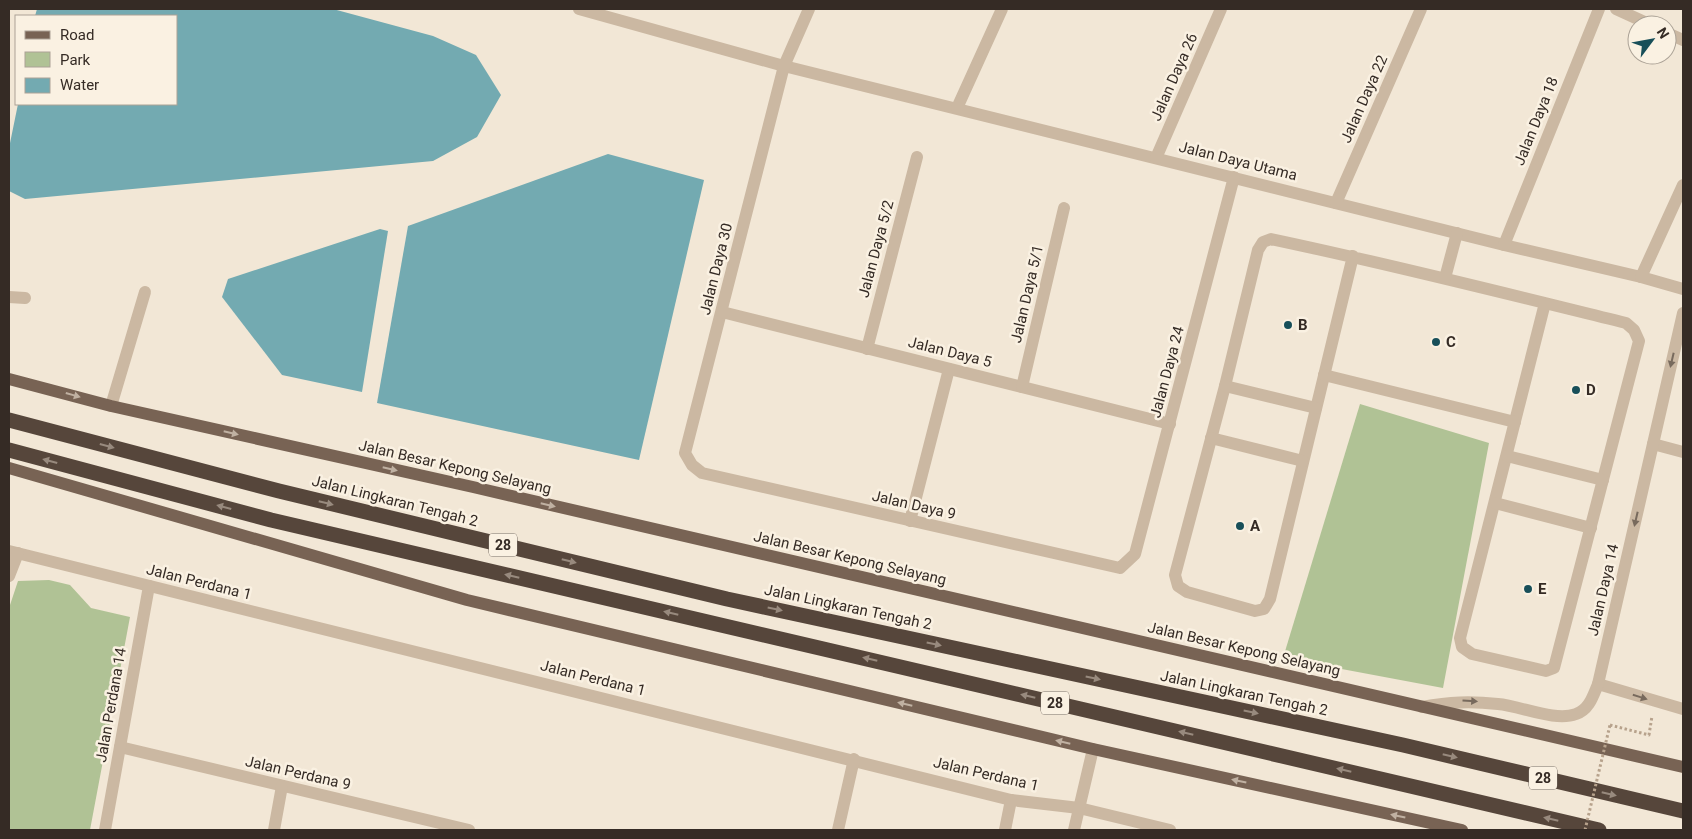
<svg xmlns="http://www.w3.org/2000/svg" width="1692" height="839" font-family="Roboto,sans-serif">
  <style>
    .green { fill: #b0c295 }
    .water { fill: #73aab1 }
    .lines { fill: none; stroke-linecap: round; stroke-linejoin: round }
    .path { stroke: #b7a28c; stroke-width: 3; stroke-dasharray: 2.5 2.5; stroke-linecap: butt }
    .minor { stroke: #cbb8a2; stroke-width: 12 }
    .major { stroke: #786354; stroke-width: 12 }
    .highway { stroke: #56463b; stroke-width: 15 }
    .path-bridge { stroke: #b7a28c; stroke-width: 3; stroke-dasharray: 2.5 2.5; stroke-linecap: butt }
    .oneway { fill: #786a5d }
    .oneway2 { fill: #c0b1a2 }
    .oneway3 { fill: #988a7e }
    .poi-dot { fill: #184f59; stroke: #faf1e2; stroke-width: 2 }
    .labels { text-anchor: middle; stroke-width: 5; stroke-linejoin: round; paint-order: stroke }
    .shield { fill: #faf1e2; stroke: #70665e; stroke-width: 1 }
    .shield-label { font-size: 14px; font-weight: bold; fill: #352b25 }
    .street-label { font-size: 15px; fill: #352b25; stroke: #faf1e2 }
    .poi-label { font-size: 15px; font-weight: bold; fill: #352b25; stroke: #faf1e2; text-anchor: start }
  </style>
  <rect width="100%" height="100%" fill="#f2e7d6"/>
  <g class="green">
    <polygon points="1360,404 1489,443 1443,688 1283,658"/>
    <polygon points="49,580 70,585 91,608 130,617 90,830 9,830 9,608 18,581"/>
  </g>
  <g class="water">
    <polygon points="37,9 333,9 433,36 476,55 501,95 477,137 433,161 25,199 9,191 9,148 18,104 176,104 176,16 35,16"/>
    <polygon points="608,154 704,180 639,460 377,403 408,226"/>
    <polygon points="380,229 388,231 362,392 282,375 222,297 228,279"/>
  </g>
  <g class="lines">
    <polyline class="path" points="1610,725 1649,735 1652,716"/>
    <g class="minor">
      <polyline points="579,9 784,66 1504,245 1641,277 1683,289"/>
      <polyline points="809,9 784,66 685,453 692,465 702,473 1120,568 1135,554 1234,177"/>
      <polyline points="1616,9 1651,25"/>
      <polyline points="1667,33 1683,40"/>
      <polyline points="957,108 1002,9"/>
      <polyline points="1156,158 1221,9"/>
      <polyline points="1336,203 1421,9"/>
      <polyline points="1504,245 1599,9"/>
      <path d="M1353,256L1270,599L1264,609L1255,611L1187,592L1178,586L1175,575L1225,386L1258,250L1263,242L1271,239C1390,264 1508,294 1626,323L1634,330L1639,341L1554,668L1546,671L1472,654L1462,647L1460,638L1545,303"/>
      <polyline points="1641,277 1683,185"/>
      <polyline points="1445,278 1457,233"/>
      <polyline points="9,297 25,298"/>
      <polyline points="722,312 1170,424"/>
      <polyline points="867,349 917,157"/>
      <polyline points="1324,375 1515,422"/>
      <polyline points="1225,386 1316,408"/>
      <polyline points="1022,387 1064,208"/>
      <polyline points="111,406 145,292"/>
      <polyline points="1211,438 1303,461"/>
      <polyline points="1653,444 1683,452"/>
      <polyline points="1507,456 1603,480"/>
      <polyline points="1495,503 1591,528"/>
      <polyline points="910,521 949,369"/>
      <polyline points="9,551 1011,800 1079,808 1170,830"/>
      <polyline points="9,576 18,553"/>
      <polyline points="1598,684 1683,709"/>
      <path d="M1422,707C1450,702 1469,701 1498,704C1521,706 1555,722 1576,714C1589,710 1593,696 1598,684L1683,313"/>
      <polyline points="120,747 469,830"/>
      <polyline points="105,830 149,586"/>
      <polyline points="274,830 282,786"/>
      <polyline points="838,830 854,759"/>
      <polyline points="1005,830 1011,800"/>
      <polyline points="1074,830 1093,749"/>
    </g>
    <g class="major">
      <polyline points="9,379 111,406 473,487 1683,767"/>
      <polyline points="9,468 467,600 1093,749 1462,830"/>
    </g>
    <g class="highway">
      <polyline points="9,420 279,491 727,599 1403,745 1683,811"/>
      <polyline points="9,450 271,520 1599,830"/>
    </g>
    <polyline class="path-bridge" points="1585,830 1610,725"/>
  </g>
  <defs><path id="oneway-solid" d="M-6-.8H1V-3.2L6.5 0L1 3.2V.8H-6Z" transform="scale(1.25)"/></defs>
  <g class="oneway">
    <use href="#oneway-solid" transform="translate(1672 360) rotate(103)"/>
    <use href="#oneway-solid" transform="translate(1636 519) rotate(103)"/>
    <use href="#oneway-solid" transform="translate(1640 697) rotate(17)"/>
    <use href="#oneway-solid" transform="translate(1470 701) rotate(4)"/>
  </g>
  <g class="oneway2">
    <use href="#oneway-solid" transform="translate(73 395) rotate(16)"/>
    <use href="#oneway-solid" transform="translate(231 433) rotate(13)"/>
    <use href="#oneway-solid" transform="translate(390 469) rotate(13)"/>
    <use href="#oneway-solid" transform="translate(548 505) rotate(13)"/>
    <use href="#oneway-solid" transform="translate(905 704) rotate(-167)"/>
    <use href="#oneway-solid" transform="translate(1063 742) rotate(-167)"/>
    <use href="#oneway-solid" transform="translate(1239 781) rotate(-168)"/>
    <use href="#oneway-solid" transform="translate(1398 816) rotate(-168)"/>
  </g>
  <g class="oneway3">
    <use href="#oneway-solid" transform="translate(107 446) rotate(15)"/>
    <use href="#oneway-solid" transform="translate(50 461) rotate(-165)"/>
    <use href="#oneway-solid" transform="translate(326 503) rotate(14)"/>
    <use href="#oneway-solid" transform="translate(224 507) rotate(-165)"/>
    <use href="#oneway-solid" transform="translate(569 561) rotate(14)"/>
    <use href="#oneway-solid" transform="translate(512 576) rotate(-167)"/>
    <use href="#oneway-solid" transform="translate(775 609) rotate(12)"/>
    <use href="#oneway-solid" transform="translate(671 613) rotate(-167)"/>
    <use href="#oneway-solid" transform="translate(934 644) rotate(12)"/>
    <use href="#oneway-solid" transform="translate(870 659) rotate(-167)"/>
    <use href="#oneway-solid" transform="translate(1093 678) rotate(12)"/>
    <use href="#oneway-solid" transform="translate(1028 696) rotate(-167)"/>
    <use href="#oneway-solid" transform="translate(1251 712) rotate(12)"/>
    <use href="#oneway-solid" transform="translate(1186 733) rotate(-167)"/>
    <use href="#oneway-solid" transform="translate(1450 756) rotate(13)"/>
    <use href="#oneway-solid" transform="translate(1344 770) rotate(-167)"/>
    <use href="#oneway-solid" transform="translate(1609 794) rotate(13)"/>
    <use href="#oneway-solid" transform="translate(1551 819) rotate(-167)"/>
  </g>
  <g class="poi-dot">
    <circle cx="1288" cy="325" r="5"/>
    <circle cx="1436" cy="342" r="5"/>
    <circle cx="1576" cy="390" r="5"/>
    <circle cx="1240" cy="526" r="5"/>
    <circle cx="1528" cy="589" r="5"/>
  </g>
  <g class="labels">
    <g class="shield">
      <rect x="489" y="533.5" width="28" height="23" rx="4"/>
      <rect x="1041" y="691.5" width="28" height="23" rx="4"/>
      <rect x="1529" y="766.5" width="28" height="23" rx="4"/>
    </g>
    <g class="shield-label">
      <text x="503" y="550">28</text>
      <text x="1055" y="708">28</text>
      <text x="1543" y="783">28</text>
    </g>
    <g class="street-label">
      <text transform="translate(1174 77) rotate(-66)" y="5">Jalan Daya 26</text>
      <text transform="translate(1364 99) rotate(-66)" y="5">Jalan Daya 22</text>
      <text transform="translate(1536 121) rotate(-68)" y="5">Jalan Daya 18</text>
      <text transform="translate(1238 161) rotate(14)" y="5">Jalan Daya Utama</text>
      <text transform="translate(876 249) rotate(-75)" y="5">Jalan Daya 5/2</text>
      <text transform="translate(716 269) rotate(-76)" y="5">Jalan Daya 30</text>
      <text transform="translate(1027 294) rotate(-77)" y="5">Jalan Daya 5/1</text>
      <text transform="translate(950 352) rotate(14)" y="5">Jalan Daya 5</text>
      <text transform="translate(1167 372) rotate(-75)" y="5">Jalan Daya 24</text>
      <text transform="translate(455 467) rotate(13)" y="5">Jalan Besar Kepong Selayang</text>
      <text transform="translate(395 501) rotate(14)" y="5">Jalan Lingkaran Tengah 2</text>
      <text transform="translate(914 505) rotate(13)" y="5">Jalan Daya 9</text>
      <text transform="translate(850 558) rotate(13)" y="5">Jalan Besar Kepong Selayang</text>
      <text transform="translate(199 582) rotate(14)" y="5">Jalan Perdana 1</text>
      <text transform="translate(1603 590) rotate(-77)" y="5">Jalan Daya 14</text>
      <text transform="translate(848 607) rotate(12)" y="5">Jalan Lingkaran Tengah 2</text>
      <text transform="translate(1244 649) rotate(13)" y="5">Jalan Besar Kepong Selayang</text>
      <text transform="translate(593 678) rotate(14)" y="5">Jalan Perdana 1</text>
      <text transform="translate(1244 693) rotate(12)" y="5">Jalan Lingkaran Tengah 2</text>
      <text transform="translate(111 705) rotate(-80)" y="5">Jalan Perdana 14</text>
      <text transform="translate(298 773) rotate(13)" y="5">Jalan Perdana 9</text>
      <text transform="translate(986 774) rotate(13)" y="5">Jalan Perdana 1</text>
    </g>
    <g class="poi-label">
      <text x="1298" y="330">B</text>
      <text x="1446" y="347">C</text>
      <text x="1586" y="395">D</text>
      <text x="1250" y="531">A</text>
      <text x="1538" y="594">E</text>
    </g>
  </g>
  <rect width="1692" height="839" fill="none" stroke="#352b25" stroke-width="20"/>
  <rect x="15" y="15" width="162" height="90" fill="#faf1e2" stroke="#aba296"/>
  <rect x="25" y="31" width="25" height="8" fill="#786354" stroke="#aba296"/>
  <text x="60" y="40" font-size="15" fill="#352b25">Road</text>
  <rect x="25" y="52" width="25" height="15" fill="#b0c295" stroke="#aba296"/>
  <text x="60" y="65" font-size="15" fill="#352b25">Park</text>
  <rect x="25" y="78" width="25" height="15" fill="#73aab1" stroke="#aba296"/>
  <text x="60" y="90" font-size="15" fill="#352b25">Water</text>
  <g transform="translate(1652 40) rotate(58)"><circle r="24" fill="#faf1e2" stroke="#aba296"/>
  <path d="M0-4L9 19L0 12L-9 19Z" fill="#184f59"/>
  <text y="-8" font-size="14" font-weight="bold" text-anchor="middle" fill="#352b25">N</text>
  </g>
</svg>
